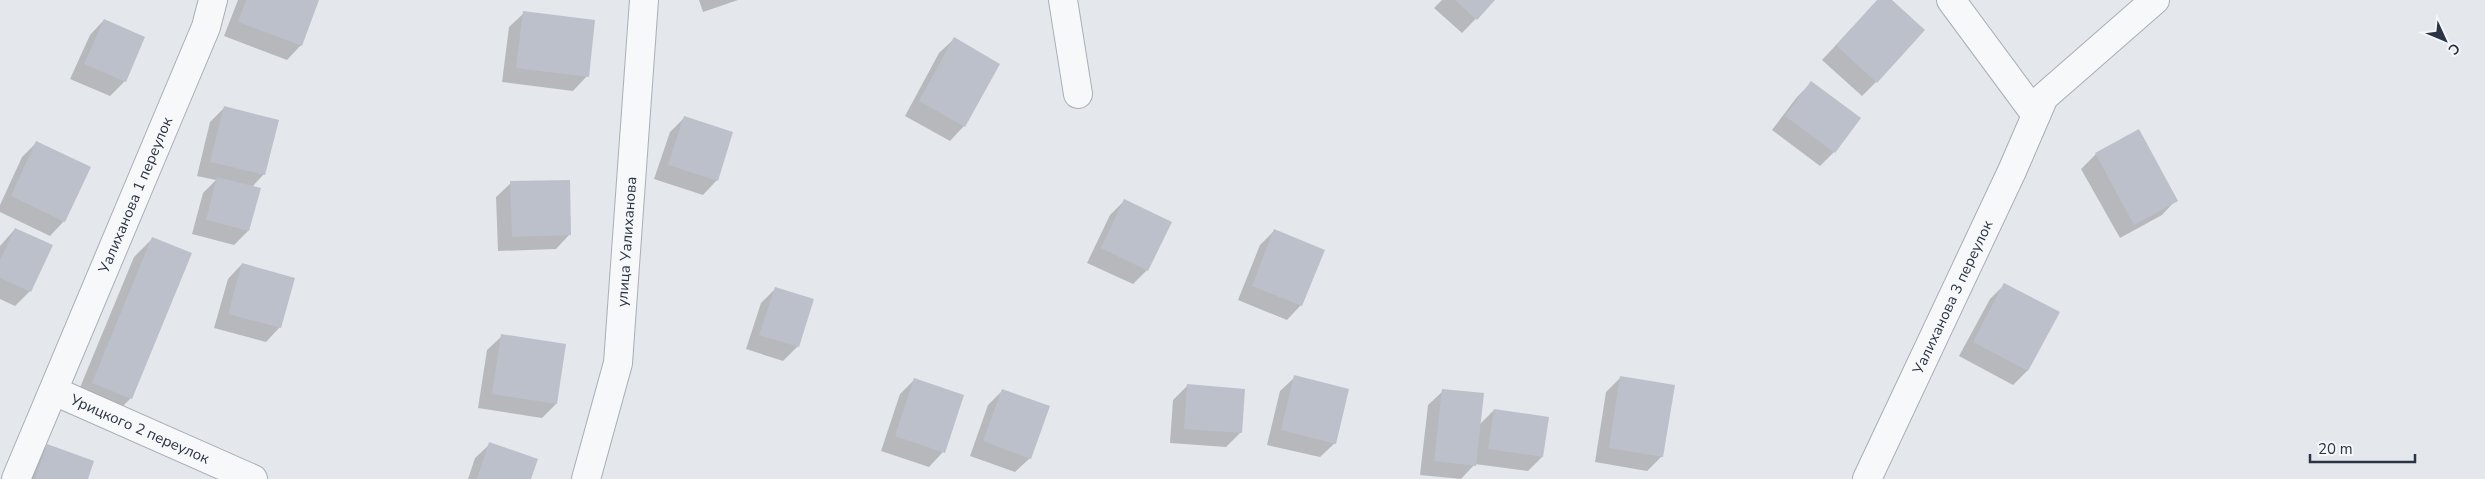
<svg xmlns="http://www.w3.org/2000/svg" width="2485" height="479" viewBox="0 0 2485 479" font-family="'Nunito Sans',sans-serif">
<rect width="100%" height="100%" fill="#e4e7ec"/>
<path fill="#0003" d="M238 0H318L301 45 287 60 224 36Z
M699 0H738L703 12Z
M1442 0H1494L1462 33 1434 8Z
M1878 0H1890L1876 82 1862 96 1822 60Z
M524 13 587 76 573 91 502 82 509 27Z
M104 20 125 81 110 96 70 79 90 35Z
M954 39 964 126 950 141 905 116 939 53Z
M1811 83 1834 152 1820 166 1772 130 1797 97Z
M224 108 264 174 252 187 248 231 234 245 192 234 203 193 216 180 197 176 210 122Z
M684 118 717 180 703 195 654 179 670 132Z
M2138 131 2176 200 2162 215 2120 238 2081 169 2096 154Z
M37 142 64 221 50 236 0 212V205L22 157Z
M511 183 570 234 556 249 498 251 496 197Z
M1124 201 1147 270 1133 284 1087 263 1110 215Z
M15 229 30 291 15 306 0 299V246Z
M1274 231 1301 305 1287 320 1238 300 1260 245Z
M153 238 131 398 112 417 74 402 134 257Z
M242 264 280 327 266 342 214 328 228 279Z
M2005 284 2059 313 2027 371 2013 385 1959 356 1990 299Z
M775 289 798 346 783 361 746 349 761 303Z
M502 336 556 404 542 418 478 408 487 350Z
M1295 377 1335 443 1320 457 1267 445 1280 391Z
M1621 377 1662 456 1647 471 1595 462 1606 392Z
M914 380 943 452 929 467 881 451 900 394Z
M1187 386 1241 432 1226 447 1170 443 1173 400Z
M1003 390 1030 458 1015 472 970 456 988 405Z
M1443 391 1479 425 1494 410 1542 457 1528 471 1475 464 1461 479 1420 475 1428 405Z
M490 444 529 479H468L475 458Z
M47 446 86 479H26L32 460Z"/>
<path fill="#bbc0ca" d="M246 0H319L302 46 238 22Z
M1455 0H1495L1477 20Z
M1877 0H1892L1925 30 1877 83 1836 45Z
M523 11 595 20 589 77 516 68Z
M104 19 145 37 126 82 84 64Z
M954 37 1000 64 965 127 919 101Z
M1811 81 1861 118 1835 153 1785 116Z
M224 106 279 120 265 175 210 162Z
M684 116 733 132 718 181 668 165Z
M2139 129 2178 201 2134 225 2095 153Z
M36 141 91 167 65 222 11 196Z
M217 177 261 188 249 231 206 220Z
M570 180 571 235 512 237 510 181Z
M1124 199 1172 222 1148 271 1101 248Z
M15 228 53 245 31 292 0 278V260Z
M1274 229 1325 250 1302 306 1252 286Z
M152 237 192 253 132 399 92 383Z
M242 263 295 278 281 328 228 314Z
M2004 283 2060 312 2028 371 1973 342Z
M775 287 814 299 799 347 759 335Z
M501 334 566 344 557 404 492 394Z
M1294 375 1349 389 1336 444 1281 430Z
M1620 376 1675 385 1663 457 1609 448Z
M914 378 964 395 945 453 895 436Z
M1187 384 1245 389 1242 433 1184 429Z
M1002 389 1050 406 1031 459 983 441Z
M1442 389 1484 393 1476 466 1434 461Z
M1494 409 1549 417 1543 457 1488 449Z
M489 442 538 459 531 479H477Z
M47 444 94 461 88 479H35Z"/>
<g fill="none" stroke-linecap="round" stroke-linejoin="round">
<defs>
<g id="minor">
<path d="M1063 0 1078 94"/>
<path d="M1951 0 2036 115"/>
<path id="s1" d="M54 391 253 479"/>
<path id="s2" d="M16 479 206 27 213 0"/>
<path id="s3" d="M586 479 618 363 644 0"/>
<path id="s4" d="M1867 479 2012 171 2044 97 2155 0"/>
</g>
</defs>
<use href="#minor" stroke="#a9aeb7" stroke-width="30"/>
<use href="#minor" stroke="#f7f8fa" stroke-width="28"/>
</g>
<g text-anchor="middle" stroke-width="4" stroke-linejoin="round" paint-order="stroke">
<g font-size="15" fill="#2b3445" stroke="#f4f6f9">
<text dy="5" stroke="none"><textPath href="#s2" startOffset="308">Уалиханова 1 переулок</textPath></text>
<text dy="5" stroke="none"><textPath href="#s3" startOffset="242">улица Уалиханова</textPath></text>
<text dy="5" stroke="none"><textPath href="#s4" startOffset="201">Уалиханова 3 переулок</textPath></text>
<text dy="5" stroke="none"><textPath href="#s1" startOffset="94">Урицкого 2 переулок</textPath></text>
</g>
</g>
<g transform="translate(2445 40) rotate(134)" stroke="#f4f6f9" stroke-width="4" paint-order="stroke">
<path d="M0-4L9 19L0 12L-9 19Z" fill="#2b3445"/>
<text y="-8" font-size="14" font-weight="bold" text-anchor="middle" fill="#2b3445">С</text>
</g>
<path d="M2310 454v8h105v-8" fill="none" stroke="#2b3445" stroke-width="2.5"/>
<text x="2318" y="454" font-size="15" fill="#2b3445" stroke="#f4f6f9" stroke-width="4" paint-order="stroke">20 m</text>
</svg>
